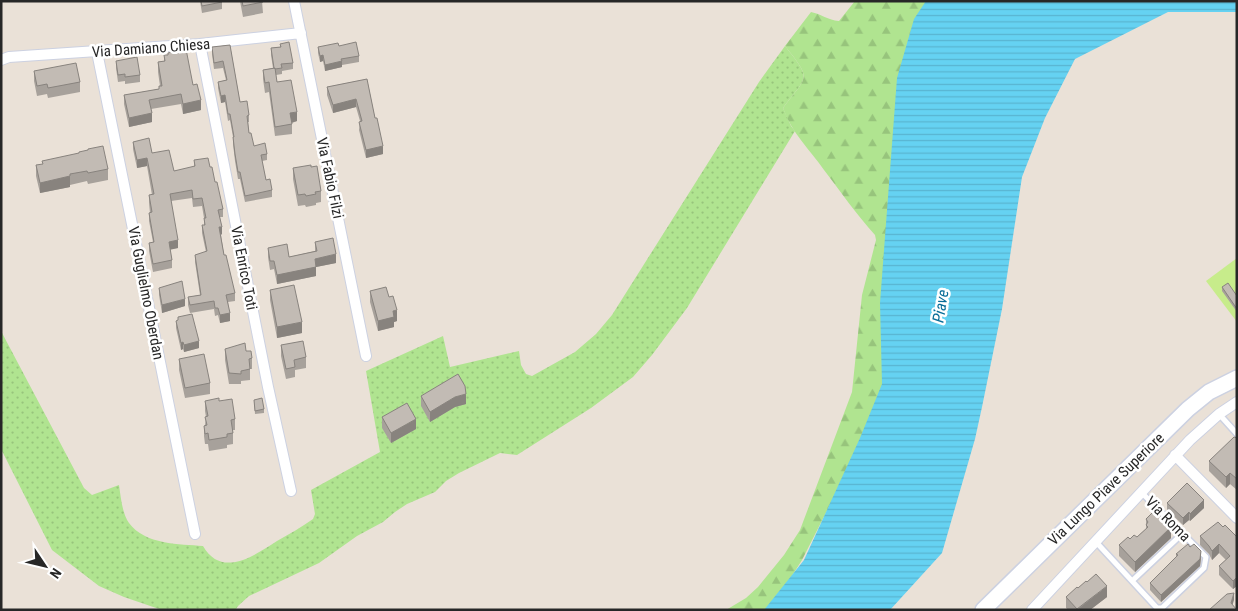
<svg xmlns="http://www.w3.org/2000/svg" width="1238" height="611" viewBox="0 0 1238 611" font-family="'Roboto Condensed',sans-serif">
<defs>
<pattern id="grass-dots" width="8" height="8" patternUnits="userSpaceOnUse" patternTransform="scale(1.25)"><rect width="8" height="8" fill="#b0e490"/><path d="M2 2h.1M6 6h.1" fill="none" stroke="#97c47c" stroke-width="1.8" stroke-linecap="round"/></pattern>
<pattern id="forest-firs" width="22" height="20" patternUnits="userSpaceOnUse" patternTransform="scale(1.25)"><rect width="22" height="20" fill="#b0e490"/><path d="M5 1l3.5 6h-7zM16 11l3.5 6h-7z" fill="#97c47c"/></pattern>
<pattern id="water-rules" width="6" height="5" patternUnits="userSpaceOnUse" patternTransform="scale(1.25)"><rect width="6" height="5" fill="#65d2f2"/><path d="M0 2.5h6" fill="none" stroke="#58b4d0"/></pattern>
</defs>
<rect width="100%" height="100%" fill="#eae1d7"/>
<path fill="url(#grass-dots)" d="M785 46C813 81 807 75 783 108L791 126 795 131 687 308 652 355 633 377 591 408 517 455 500 453 459 473 446 481 435 492 407 504 395 512 383 522 357 536 319 563 249 596 238 606 236 609 162 610 124 597 99 586 52 550 1 449V331L84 488 92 495 119 485C121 498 122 513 129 523 145 545 180 544 203 546 222 579 255 555 277 541 289 534 302 527 313 519L315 514 311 490 380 452 366 371 443 336 450 367 519 351 521 365 526 374 532 376 575 352 596 334 612 315 759 82Z"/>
<path fill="url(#forest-firs)" d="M855 1H938L900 357 835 495 802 560 783 590 767 610H726L746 598 758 587 784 555 800 530 852 392 862 295 876 240 875 235C856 214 841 192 824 170 810 150 791 132 783 108 807 75 813 81 785 46L811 12C821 14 828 20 839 21Z"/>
<path fill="#c7ec8b" d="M1237 258V322L1206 281Z"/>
<path fill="url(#water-rules)" d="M926 1H1237V12H1168L1075 59 1045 118 1022 177 1002 309 982 407 975 439 942 553 890 610H764L804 560 860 438 882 384 880 303 897 78 914 19Z"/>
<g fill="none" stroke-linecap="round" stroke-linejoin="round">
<defs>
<path id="lane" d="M1219 414 1237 434
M1096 542 1157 608H1162L1204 568 1206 557 1141 492
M1132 581 1182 534"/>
<path id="street" d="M294 1 366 356
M200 44 268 387 291 491
M97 52 195 534
M1 60 9 57 200 44 301 33
M1175 455 1237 518
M1032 610 1190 440 1219 414 1237 402"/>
<path id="secondary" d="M983 610 1188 409 1209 392 1237 378"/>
</defs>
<use href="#lane" stroke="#ccd1e1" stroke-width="8"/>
<use href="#street" stroke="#ccd1e1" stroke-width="12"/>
<use href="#secondary" stroke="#ccd1e1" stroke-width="18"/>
<use href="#lane" stroke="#fff" stroke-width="5"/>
<use href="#street" stroke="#fff" stroke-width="10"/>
<use href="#secondary" stroke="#fff" stroke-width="15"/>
</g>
<path fill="#a7a19b" d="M200 1H222V9L202 13Z
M240 1H262L263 13 243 17Z
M280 44 293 63V69L282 71V74L276 75 277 82 297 121 292 123V134L275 136 269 92 265 93 263 79V70L273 68 271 55V48L280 47Z
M230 45 240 102 249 115V122H248L249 133 254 146 267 154V160L262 161 266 180 272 190V197L245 202 240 179H238L235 161 233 144V137L230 120 228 121 225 102 221 103 218 88V82L226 80 223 68 214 69 212 54V47Z
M339 46 359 56V62L342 65V67L325 71 323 61 320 62 318 53V47Z
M164 55 193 85 201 110 183 114 181 104 151 109 152 122 129 127 124 104V95L159 89V86H160L158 72V62L164 61Z
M116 61 140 75V82L125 84V81L118 82 116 68Z
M34 71 80 82V92L48 98 47 94 37 96 34 81Z
M367 79 375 118 383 154 366 158 359 130 360 121 356 107 333 113 327 95V87Z
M133 142 152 153 174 171 194 167V160L210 167 223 209V217H220L222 234 221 235 224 255 235 293V301L228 302 230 321 220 323 218 315 215 316 214 309 190 313 188 305V297L200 295 195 262V255L206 252 202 233V225H204V218L202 206 193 207 192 198 171 201 178 248 170 249 172 260V268L153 272 149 251V243L153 242 149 221V213H150L149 203V195H152L147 166 137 168 133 149Z
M36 165 108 169V180L88 184 87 181 70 185V187L40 193 36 176Z
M311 167 321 191V202L316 203V205L306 207 305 205 298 206 293 179V168Z
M315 242 336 263 316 267V276L277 284 274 269 270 270 268 257V248L289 257 315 251Z
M1222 287 1237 296V312L1222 291Z
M159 288 185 306 162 313 159 295Z
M270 290 302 333 277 338 270 300Z
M370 291 389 297 397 321 394 322V327L378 331 370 302Z
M178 317 199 348 184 352 183 349 181 350 176 328V321L178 320Z
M281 345 306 357V368L295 370V377L286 379 281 356Z
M225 349 246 351 252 358V369H250V380L241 381V384H229L225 360Z
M179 359 210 383V394L185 398 179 370Z
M421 396 466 404 455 407 430 422 421 406Z
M254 400 264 409V413L255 414Z
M205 401H219L235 419V430H233V444L227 445V448L209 451 208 444H205L204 436V426L205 425 206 417 205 411Z
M382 417 416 429 391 443 382 428Z
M1237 438V490L1230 484 1226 488 1209 471V461Z
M1167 503 1204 508 1190 521 1189 520 1183 525 1167 510Z
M1146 519 1171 538 1135 572 1119 556V545L1130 539 1137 537 1146 529Z
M1223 527 1237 537V586L1233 589 1219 575V566L1226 560 1219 553 1212 560 1209 554 1200 545V536Z
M1190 547 1201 558 1200 566 1161 602 1150 590V583L1176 557V554Z
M1078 588 1107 597 1090 610H1068L1066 608V597Z"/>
<path fill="#88837e" d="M323 55V61L320 62V56Z
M342 61V67L325 71V65Z
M225 95V102L221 103V96Z
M356 99V107L333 113V105Z
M201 100V110L183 114V104Z
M297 112V121L290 123V113Z
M152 113V122L129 127V118Z
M383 146V154L366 158V150Z
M147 158V166L137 168V160Z
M70 176V187L40 193V183Z
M219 227H222V234L219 235Z
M178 240V248L169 250V242Z
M336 254V263L316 267V276L277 284V275L315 259Z
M185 299V306L162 313V305Z
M397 310V321L394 322V327L378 331V321L393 311Z
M230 313V321L220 323V315Z
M302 322V333L277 338V327Z
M199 341V348L184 352V345Z
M183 342V349L181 350V343Z
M466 394V404L455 407 430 422V412L455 397Z
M416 419V429L391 443V433Z
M1230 473V484L1226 488V477Z
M1204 500V508L1190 521V514Z
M1189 512V520L1183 525V518Z
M1171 527V538L1135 572V562Z
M1219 544V553L1212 560V551Z
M1201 551V558L1200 566 1161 602V595Z
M1237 577V586L1233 589V581Z
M1107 586V597L1090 610H1077Z
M1234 593V600L1231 610V603Z"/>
<path fill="#c2bbb4" stroke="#88837e" d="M201 1H222V2L202 6Z
M242 1H262L263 2 243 6Z
M289 42 293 63 281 64 282 68 275 69 274 68 271 48 281 47 280 44Z
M356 42 359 56 341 59 342 61 325 65 323 55 320 56 318 47 338 43 339 46Z
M230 45 240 102 247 101 249 115 247 116 249 133H251L254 146 265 143 267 154 261 155 266 180 270 179 272 190 245 196 240 172H238L235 154 233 137H234L230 114H228L225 95 221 96 218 82 227 80 223 61 214 63 212 47Z
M186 49 193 85 197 84 201 100 183 104 181 94 149 100 152 113 129 118 124 95 159 89V86H162L158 62 165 61 164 55H168V53Z
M137 57 140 75 125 77V74L118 75 116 61Z
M76 63 80 82 48 88 47 84 37 86 34 71Z
M275 68 277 82 291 80 297 112 290 113 292 124 275 127 269 82 265 83 263 70Z
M367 79 375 118H377L383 146 366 150 359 122 362 121 356 99 333 105 327 87Z
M149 138 152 153 169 150 174 171 195 166 194 160 208 158 210 167H212L215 182H217L223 209 218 210 222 227H219L224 255H226L235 293 226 295 230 313 220 315 218 308H215L214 301 190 305 188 297 201 295 195 255 207 251 202 225H205L204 218H206L202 198 193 199 192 190 170 194 178 240 169 242 172 260 153 264 149 243 154 242 149 213 152 212 149 195 154 194 147 158 137 160 133 142Z
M103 146 108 169 88 173 87 171 70 174V176L40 183 36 165 43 164 42 161 79 153V152L88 150V149Z
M311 165V167L317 166 321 191 315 192 316 194 306 196 305 194 298 195 293 168Z
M333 238 336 254 315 259 316 267 277 275 274 261H270L268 248 287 244 289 257 317 251 315 242Z
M182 281 185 299 162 305 159 288Z
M1228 283 1237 296V309L1222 287Z
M294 285 302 322 277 327 270 290Z
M386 287 389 297 393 296 397 310 393 311 394 317 378 321 370 291Z
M192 314 199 341 184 345 183 342 181 343 176 321 178 320V317Z
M303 341 306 357 294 360 295 367 286 369 281 345Z
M245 343 246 351H251L252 358 249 359 250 369 241 371V374L229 373 225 349Z
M204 354 210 383 185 388 179 359Z
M458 374 465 386 466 394 455 397 430 412 421 396Z
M219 398V401L232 399 235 419 231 420 233 433 227 434V437L209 440 208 433 205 434 204 426 207 425 205 417 208 416 205 401Z
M262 398 264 409 255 411 254 400Z
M407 403 416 419 391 433 382 417Z
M1234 437 1237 438V479L1230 473 1226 477 1209 461Z
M1187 483 1204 500 1190 514 1189 512 1183 518 1167 503Z
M1155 510 1171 527 1135 562 1119 545 1128 537 1130 539 1134 535 1137 537 1148 527 1146 525 1148 522 1146 519Z
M1218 522 1223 527 1225 525 1237 537V577L1233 581 1219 566 1230 556 1219 544 1212 551 1209 546 1200 536Z
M1188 544 1190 547 1194 544 1201 551 1200 559 1161 595 1150 583 1178 555 1176 554Z
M1096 574 1107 586 1077 609 1066 597 1077 587 1078 588 1086 581 1087 582Z
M1234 593 1231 603 1237 610H1209L1227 594Z"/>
<g text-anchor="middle" stroke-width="5" stroke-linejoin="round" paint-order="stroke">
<g font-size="15" fill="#272727" stroke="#fff">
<text transform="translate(151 48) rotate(-4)" y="5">Via Damiano Chiesa</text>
<text transform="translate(330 178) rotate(78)" y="5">Via Fabio Filzi</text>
<text transform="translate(244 268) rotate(79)" y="5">Via Enrico Toti</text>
<text transform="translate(146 293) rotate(79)" y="5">Via Guglielmo Oberdan</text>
<text transform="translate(1106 489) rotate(-44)" y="5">Via Lungo Piave Superiore</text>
<text transform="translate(1168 519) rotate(45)" y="5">Via Roma</text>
</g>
<g font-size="16" font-style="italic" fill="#096d98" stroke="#fff">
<text transform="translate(940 306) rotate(-81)" y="6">Piave</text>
</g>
</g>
<rect width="1238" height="611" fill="none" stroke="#272727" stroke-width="5"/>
<g transform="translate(45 566) rotate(125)" stroke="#ffffff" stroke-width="4" paint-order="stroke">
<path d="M0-4L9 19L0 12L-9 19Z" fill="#272727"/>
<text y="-8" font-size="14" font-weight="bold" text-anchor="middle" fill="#272727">N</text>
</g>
</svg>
